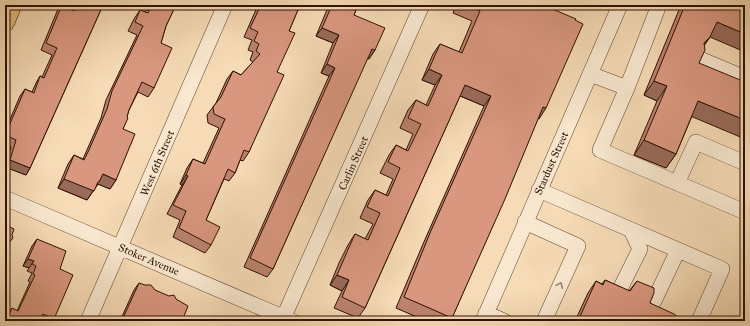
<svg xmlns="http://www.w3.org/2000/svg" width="750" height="326" viewBox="0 0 750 326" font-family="'IM FELL Great Primer',serif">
<rect width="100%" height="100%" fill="#f6dbb6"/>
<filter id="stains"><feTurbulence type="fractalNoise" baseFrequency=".005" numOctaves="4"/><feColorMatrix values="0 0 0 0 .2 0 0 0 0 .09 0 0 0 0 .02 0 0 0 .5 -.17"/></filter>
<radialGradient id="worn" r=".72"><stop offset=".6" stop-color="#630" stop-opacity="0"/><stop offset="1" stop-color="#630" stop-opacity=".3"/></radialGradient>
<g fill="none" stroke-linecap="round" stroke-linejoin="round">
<defs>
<path id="minor" d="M702 60 745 78
M590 74 627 88 600 150 745 212
M627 88 659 5
M677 183 696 142 745 163
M539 190 722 269 699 321
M5 198 292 321
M525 222 578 246 544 321
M620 289 640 249 631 230
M654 301 678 250
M486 313 504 321
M88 321 225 5
M282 321 422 5
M483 321 620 5"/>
<path id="major" d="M5 22 12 5"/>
</defs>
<use href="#minor" stroke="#60442f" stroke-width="16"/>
<use href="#major" stroke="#2e1102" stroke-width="20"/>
<use href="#minor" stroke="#f9e8d0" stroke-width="15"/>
<use href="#major" stroke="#ebbe7b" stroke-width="19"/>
</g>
<path fill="#bb826d" stroke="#2e1102" d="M61 5H66L73 10 75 5H103L30 168 26 175 5 167 11 147 5 144V131L20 96 25 89 32 92 36 83 40 76 42 77 52 55 41 50 58 9Z
M149 5H190L187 10 175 6 166 26 161 43 154 88 148 97 138 92 129 110 123 129 116 180 110 189 98 184 87 200 58 188 68 164 74 155 83 159 101 118 106 100 137 35 128 31 134 19 140 10 145 12Z
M258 5H300L289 31 277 72 249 152 243 161 240 160 235 173 229 181 224 179 206 220 211 245 205 253 173 237 180 220 167 214 182 185 180 184 187 168 193 159 203 163 219 128 208 123 207 115 216 103 227 79 233 71 241 75 253 62 250 60 253 52 248 50 252 40 244 37Z
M329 5H358L354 15 375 50 369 59 367 58 273 269 267 277 244 267 329 76 321 73 333 43 316 36Z
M456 5H543L539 119 538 118 452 318 450 321H426L396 308 423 244 484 106 460 96 365 308 358 318 334 308 342 291 330 285 339 263 348 245 355 234 365 239 373 224 360 218 368 200 375 190 386 195 393 179 380 173 389 155 396 145 406 150 413 134 400 128 408 110 416 100 426 105 435 85 422 80 433 54 440 44 459 52 472 21 453 13Z
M681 5H745L710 37 704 46 699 63 692 116 676 154 666 168 634 155 657 101 644 95Z
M37 239 60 269 54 319 52 321H5V319L7 315 12 308 17 311 30 282 28 281 32 273 27 271 29 268 23 266 32 246Z
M605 280 629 291 637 281 650 303 681 321H575L588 293 596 281 602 284Z
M139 283 182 321H120L134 290Z"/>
<path fill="#986a59" stroke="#2e1102" d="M717 22 745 34V52L710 37 700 51 694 57Z
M322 28 339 35 333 43 316 36Z
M372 49 375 50 369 59 366 57Z
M327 64 335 68 329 76 321 73Z
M429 69 442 75 435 85 422 80Z
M654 81 667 86 657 101 644 95Z
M465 85 491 96 484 106 458 95Z
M698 101 745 120V139L688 115Z
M543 107 546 108 539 119 535 117Z
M644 140 676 154 666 168 634 155Z
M10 160 30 168 26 175 5 167Z
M103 174 116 180 110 189 98 184 87 200 58 188 64 179Z
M186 175 188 176 182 185 180 184Z
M5 243 8 244 5 249Z
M28 259 34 261 29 268 23 266Z
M337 275 349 280 342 291 330 285Z
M168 316 182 321H154Z"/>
<path fill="#d9977f" stroke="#2e1102" d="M62 5H66L74 11 76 5H103L30 168 10 160 16 140 5 135 25 89 34 93 40 76 44 78 57 48 46 43Z
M151 5H176L166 26 161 43 172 48 154 88 142 82 129 110 127 117 128 118 123 129 135 134 116 180 103 174 99 182H98L94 191 64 179 74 155 84 160 88 152 107 109 112 91 143 26 135 22 140 10 148 13Z
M261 5H300L289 31 295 33 277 72 284 75 249 152 244 150 235 173 228 169 206 220 220 227 211 245 179 228 186 211 173 205 188 176 186 175 193 159 205 164 225 119 214 114 213 107 221 97 233 71 241 75 260 54 256 51 259 44 254 41 258 32 250 28Z
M332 5H358L354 15 385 28 375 50 372 49 273 269 250 258 335 68 327 64 339 35 322 28Z
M466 5H543L576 19 575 20 583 24 546 108 543 107 505 199 452 318 404 297 430 233 491 96 465 85 365 308 342 297 349 280 337 275 347 252 355 234 368 240 380 213 367 207 375 190 388 196 400 168 388 162 396 145 408 151 421 124 408 118 416 100 428 106 442 75 429 69 440 44 462 53 480 11Z
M685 5H745V34L717 22 710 37 704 43 705 50 699 63 745 82V120L698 101 676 154 644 140 667 86 654 81Z
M5 225 14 229 12 235 13 238 8 244 5 243Z
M37 239 66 251 60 269 73 275 54 319 43 314 39 321H6L12 308 18 311 35 275 33 274 36 266 32 264 34 261 28 259Z
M605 280 630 291 637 281 654 288V293L650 303 674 314 681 320V321H578L596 281 603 285Z
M139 283 145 285H151L155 290 169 296 174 295 176 299 188 306 182 321 168 316 155 321H129L123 318Z
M215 316 225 321H213Z"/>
<defs><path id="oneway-chevron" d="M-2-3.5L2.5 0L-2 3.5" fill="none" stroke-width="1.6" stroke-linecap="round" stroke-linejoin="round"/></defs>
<use stroke="#9e8773" href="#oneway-chevron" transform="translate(560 285) rotate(-66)"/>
<g text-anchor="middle" stroke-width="3" stroke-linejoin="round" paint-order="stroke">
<g font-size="11" fill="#2e1102" stroke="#f9e8d0">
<text transform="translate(157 163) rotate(-67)" y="4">West 6th Street</text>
<text transform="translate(353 163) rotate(-66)" y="4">Carlin Street</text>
<text transform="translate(551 163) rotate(-66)" y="4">Stardust Street</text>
<text transform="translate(149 259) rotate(23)" y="4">Stoker Avenue</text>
</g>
</g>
<rect width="750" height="326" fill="none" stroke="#f6dbb6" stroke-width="20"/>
<rect x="6" y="6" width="738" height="314" fill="none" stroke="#2e1102" stroke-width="2"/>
<rect x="10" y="10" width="730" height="306" fill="none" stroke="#2e1102"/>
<rect width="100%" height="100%" filter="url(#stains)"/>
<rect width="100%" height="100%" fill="url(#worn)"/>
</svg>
